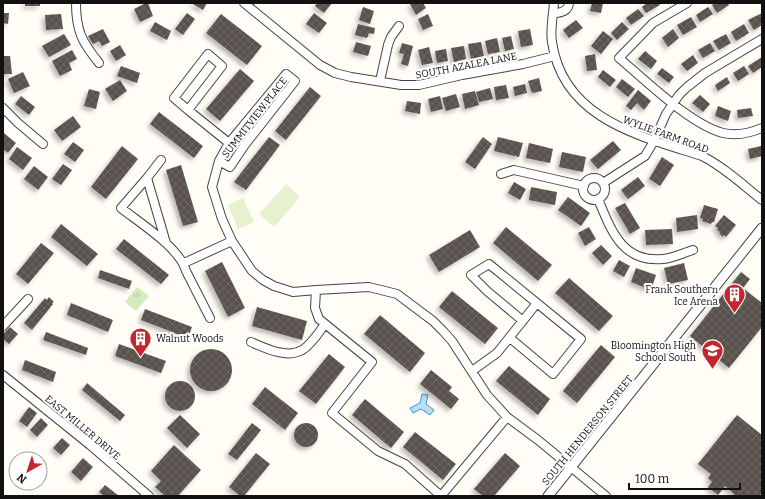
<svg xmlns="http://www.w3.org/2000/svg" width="765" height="499" viewBox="0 0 765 499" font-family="Bitter,serif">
<defs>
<pattern id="grass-tufts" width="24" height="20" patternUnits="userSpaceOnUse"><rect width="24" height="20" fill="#d5ebbd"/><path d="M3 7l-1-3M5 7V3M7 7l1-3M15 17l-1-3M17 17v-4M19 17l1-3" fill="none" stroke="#b6c8a1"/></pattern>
<pattern id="water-ripples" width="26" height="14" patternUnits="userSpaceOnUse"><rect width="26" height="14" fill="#b9e0f7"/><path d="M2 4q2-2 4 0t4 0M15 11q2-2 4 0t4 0" fill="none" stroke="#9ebfd3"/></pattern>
<pattern id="building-cross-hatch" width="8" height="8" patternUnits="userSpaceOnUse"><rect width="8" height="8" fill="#5a524d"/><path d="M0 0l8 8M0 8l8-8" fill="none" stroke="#6d6662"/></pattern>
<filter id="shadow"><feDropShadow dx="-3" dy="3" stdDeviation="2" flood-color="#0004"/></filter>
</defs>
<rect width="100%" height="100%" fill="#fffdf5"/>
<path fill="url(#grass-tufts)" d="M137 287 149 296 136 311 125 302Z"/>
<path fill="#e6f2cf" d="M286 184 300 197 274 227 259 214Z
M243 198 254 222 238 229 228 205Z"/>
<path fill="url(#water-ripples)" stroke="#3f96cf" d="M422 394 428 395 426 404 434 410 430 415 421 409 413 413 410 408 420 403Z"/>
<path fill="url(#building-cross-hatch)" filter="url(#shadow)" d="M25 3H40V6H25Z
M146 3H148L153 16 140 22 134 9Z
M191 3H207L203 10Z
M317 3H332L324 13 315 6Z
M411 3H423L426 8 416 15 410 4Z
M592 3H603L601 13 590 11Z
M647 3H659L660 5 646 13 642 7Z
M715 3H728L729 5 717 13 712 5Z
M363 7 374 11 370 24 359 20Z
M708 7 713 14 700 22 696 15Z
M638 9 644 16 631 25 626 18Z
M3 13H9L8 24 3 23Z
M187 13 195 19 183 35 175 29Z
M314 13 327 23 319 33 306 24Z
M762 13V25L754 30 748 20Z
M61 14 63 29 46 30 45 15Z
M221 14 262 46 247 65 206 33Z
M428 14 433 26 423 30 418 19Z
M691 17 697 27 683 35 677 25Z
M576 20 583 28 569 38 563 30Z
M155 22 171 31 167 40 150 31Z
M622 22 629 29 617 40 611 33Z
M358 24 375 28 374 34 369 33 367 38 355 35Z
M744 24 749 33 736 41 731 32Z
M103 29 110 42 102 46 99 41 93 44 88 36Z
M530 29 533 45 521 47 518 31Z
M673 29 679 38 668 47 662 38Z
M603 31 613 39 601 54 591 46Z
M64 34 71 45 49 57 42 46Z
M726 34 731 43 719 50 713 41Z
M511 36 514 49 505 51 502 38Z
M497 38 500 52 488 54 485 41Z
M356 42 371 46 368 56 353 52Z
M481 42 484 56 471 59 468 44Z
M402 43 413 46 408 66 401 64 404 54 399 53Z
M710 43 715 51 703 58 698 50Z
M120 45 126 55 116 61 110 51Z
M464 46 466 59 454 62 451 48Z
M429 47 433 63 422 65 418 50Z
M446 49 448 61 437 63 435 51Z
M72 50 77 59 69 63 72 70 60 76 52 61Z
M645 51 657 61 651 69 638 59Z
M595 54 597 70 587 71 585 56Z
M693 55 698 63 687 71 681 64Z
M3 56H10L12 74H3Z
M762 57V67L753 73 748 66Z
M121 66 140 73 137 83 117 76Z
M744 66 749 74 738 81 733 73Z
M662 68 674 77 669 83 657 74Z
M240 69 254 81 220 121 206 109Z
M603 70 616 80 610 87 598 77Z
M23 72 30 86 14 93 8 79Z
M727 77 730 83 718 91 715 85Z
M539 78 542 91 532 93 528 81Z
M622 79 635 89 628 97 616 87Z
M120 80 127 91 113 101 105 89Z
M525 84 527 93 515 96 513 87Z
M506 85 509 98 496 100 494 87Z
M310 87 321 96 286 140 275 131Z
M490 88 493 99 479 102 476 92Z
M89 89 100 92 96 109 84 106Z
M638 90 651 101 644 110 637 103 631 110 626 106Z
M475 91 479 105 465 109 462 94Z
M456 94 460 107 446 111 442 98Z
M700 95 710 104 703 112 692 103Z
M21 96 35 107 29 115 15 104Z
M440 96 443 109 431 112 428 99Z
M407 101 421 103 420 114 405 111Z
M718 106 731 111 728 121 715 116Z
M751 108 753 116 738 118 737 110Z
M159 112 203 146 194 158 150 124Z
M73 116 81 127 62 141 54 130Z
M4 133 16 143 8 153 3 149Z
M269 137 280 145 246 190 234 182Z
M483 137 492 144 475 169 465 162Z
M498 137 523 143 519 157 494 151Z
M613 141 621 150 598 169 590 160Z
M73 142 84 150 75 162 64 154Z
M529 143 553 149 550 163 526 158Z
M122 146 138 159 106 199 91 187Z
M761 146 762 156 750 159 748 149Z
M17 147 32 158 23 170 9 159Z
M562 152 586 157 583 172 559 167Z
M662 157 674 165 660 186 649 179Z
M63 164 72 170 61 185 52 179Z
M181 165 198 222 183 226 166 170Z
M34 166 48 177 38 190 24 179Z
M638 177 645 186 628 199 621 190Z
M514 182 526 189 520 200 508 193Z
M531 187 557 192 555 205 529 200Z
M568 197 590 213 581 226 558 210Z
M625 203 640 228 630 234 615 208Z
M704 205 718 209 714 222H712L711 224 702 221 703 219 700 218Z
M697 215 698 229 677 232 676 218Z
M724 215 736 225 726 237 724 235 723 237 719 233 720 232 717 230 718 228 715 226Z
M61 224 98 254 87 266 51 237Z
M506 227 552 265 538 281 493 243Z
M589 227 596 239 585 246 578 233Z
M672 229 673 244 646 245 645 230Z
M470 230 480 247 439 272 429 255Z
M124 239 169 275 161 284 116 249Z
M41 243 54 253 28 284 16 274Z
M601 245 612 256 603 265 592 253Z
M619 260 630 266 624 277 613 271Z
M222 262 245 308 228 317 205 271Z
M684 263 688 280 668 284 664 268Z
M636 268 656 275 651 290 631 282Z
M100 270 132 281 129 289 98 278Z
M741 272 750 279 743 288 762 303V327L729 368 690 336Z
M569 278 613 316 599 331 555 293Z
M452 291 498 328 485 344 439 307Z
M49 297 54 302 52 303 53 304 32 330 24 323 45 298 47 300Z
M71 303 113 320 108 332 67 315Z
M257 307 307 321 302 340 252 326Z
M145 309 192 327 188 338 141 320Z
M380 315 425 353 410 372 364 334Z
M10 327 18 334 9 344 3 339V334Z
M46 332 88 348 86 355 43 340Z
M119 344 166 361 161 373 115 356Z
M601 345 615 357 577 403 563 391Z
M190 370a21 21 0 1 1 42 0a21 21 0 1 1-42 0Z
M329 354 345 367 316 404 299 391Z
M25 360 56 372 53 382 22 370Z
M509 366 550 399 538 415 496 381Z
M431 370 452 387 449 391 459 399 451 409 420 384Z
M165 396a15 15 0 1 1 30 0a15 15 0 1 1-30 0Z
M87 383 125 415 120 421 82 390Z
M265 387 298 413 285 430 252 404Z
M365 399 404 432 391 448 352 415Z
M29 407 37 413 27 427 19 421Z
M180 415 200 434 187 448 167 428Z
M737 415 762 435V493L759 496H736L725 486 718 495 708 487 712 482 708 478 711 474 698 464Z
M41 418 48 425 37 437 30 430Z
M252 423 261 430 237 460 228 454Z
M294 435a12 12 0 1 1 24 0a12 12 0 1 1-24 0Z
M415 432 456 464 443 480 403 447Z
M62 438 70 445 61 455 53 448Z
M174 445 201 470 178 496H165L155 487 161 481 151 471Z
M256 453 270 464 244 496H240L229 487Z
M505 453 520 466 494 496H483L474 489Z
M83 458 93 467 81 481 71 472Z
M105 485 119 496H104L99 492Z"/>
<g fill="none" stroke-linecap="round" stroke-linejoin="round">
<defs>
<path id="minor" d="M76 3C76 31 82 42 99 63
M244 3 320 65 335 73 351 77 401 85H419L462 75 523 64 555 56
M554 3C553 16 550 30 552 42 563 119 640 136 702 156 724 167 743 185 762 200
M687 3 653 23 619 58C645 80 691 125 723 133 736 136 750 133 762 128
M553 14C561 12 568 12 569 3
M208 54 222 66 188 110 174 98Z
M380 81 388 45 391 37 399 26
M3 108 18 123 43 144
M188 110 229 143
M161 160 147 178 121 208C140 223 180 248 186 271L210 318
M219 161 230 167 244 146 295 81 286 74 229 143 219 161 212 187 222 219 232 241 252 271 263 280 274 286 293 292 316 290 369 287 397 294 433 321 443 331 452 341 487 395 507 417 538 440 606 496
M501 174 514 170 584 186
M147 178 166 243
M583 189a11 11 0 1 1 22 0a11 11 0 1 1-22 0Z
M603 183 645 156 654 141 666 114 679 95 686 88 705 73 762 39
M598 199C611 230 622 263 663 259 673 258 683 253 693 250
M184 263 232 241
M316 290 315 308 319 319 372 362 332 413 378 451 405 464 441 496 507 417
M3 326 28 299
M510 338 553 374 581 339 489 264 471 275 487 291 523 321
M251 342C265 348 287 359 302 350 310 346 320 331 325 324
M472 371 497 353 537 303
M3 375 90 445 149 496"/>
<path id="tertiary" d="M548 496 762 228"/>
</defs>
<use href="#minor" stroke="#444" stroke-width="10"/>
<use href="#tertiary" stroke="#444" stroke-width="11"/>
<use href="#minor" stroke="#fff" stroke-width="8"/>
<use href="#tertiary" stroke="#fff" stroke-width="9"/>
</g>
<defs>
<symbol id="building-pin" viewBox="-11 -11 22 30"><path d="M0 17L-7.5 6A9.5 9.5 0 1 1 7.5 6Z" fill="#c4262e" stroke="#fff"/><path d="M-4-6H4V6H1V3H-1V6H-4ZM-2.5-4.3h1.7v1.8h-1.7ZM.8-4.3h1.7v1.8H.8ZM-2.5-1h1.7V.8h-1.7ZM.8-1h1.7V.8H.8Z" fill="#fff"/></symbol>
<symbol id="school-pin" viewBox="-11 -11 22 30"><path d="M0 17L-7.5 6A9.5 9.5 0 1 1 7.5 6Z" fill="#c4262e" stroke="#fff"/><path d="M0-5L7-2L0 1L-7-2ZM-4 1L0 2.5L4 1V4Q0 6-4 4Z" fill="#fff"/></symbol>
</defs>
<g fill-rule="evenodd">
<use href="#building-pin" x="722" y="282" width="25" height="34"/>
<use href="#building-pin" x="128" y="326" width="25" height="34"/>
<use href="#school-pin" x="700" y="338" width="25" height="34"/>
</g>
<g text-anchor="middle" stroke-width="4" stroke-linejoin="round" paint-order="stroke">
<g font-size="10" fill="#111" stroke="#fff">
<text transform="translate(466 65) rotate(-11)" y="4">SOUTH AZALEA LANE</text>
<text transform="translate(254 117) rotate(-52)" y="4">SUMMITVIEW PLACE</text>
<text transform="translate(666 134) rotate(20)" y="4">WYLIE FARM ROAD</text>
<text transform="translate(83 427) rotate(40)" y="4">EAST MILLER DRIVE</text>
<text transform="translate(587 430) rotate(-51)" y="4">SOUTH HENDERSON STREET</text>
</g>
<g font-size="10" fill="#111" stroke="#fff" text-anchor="end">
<text x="718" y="293">Frank Southern<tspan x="718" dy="12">Ice Arena</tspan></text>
<text x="156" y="342" text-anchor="start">Walnut Woods</text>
<text x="696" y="349">Bloomington High<tspan x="696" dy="12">School South</tspan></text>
</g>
</g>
<rect width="765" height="499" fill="none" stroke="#111111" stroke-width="8"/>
<g transform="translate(28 471) rotate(219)"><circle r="19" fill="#ffffff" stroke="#a0a0a0"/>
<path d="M0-3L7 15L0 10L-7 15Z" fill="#c4262e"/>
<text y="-6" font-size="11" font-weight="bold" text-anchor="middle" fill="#111111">N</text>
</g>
<path d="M629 483v6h111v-6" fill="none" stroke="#111111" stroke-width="2"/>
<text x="635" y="483" font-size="12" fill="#111111" stroke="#ffffff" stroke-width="3" paint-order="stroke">100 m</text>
</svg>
